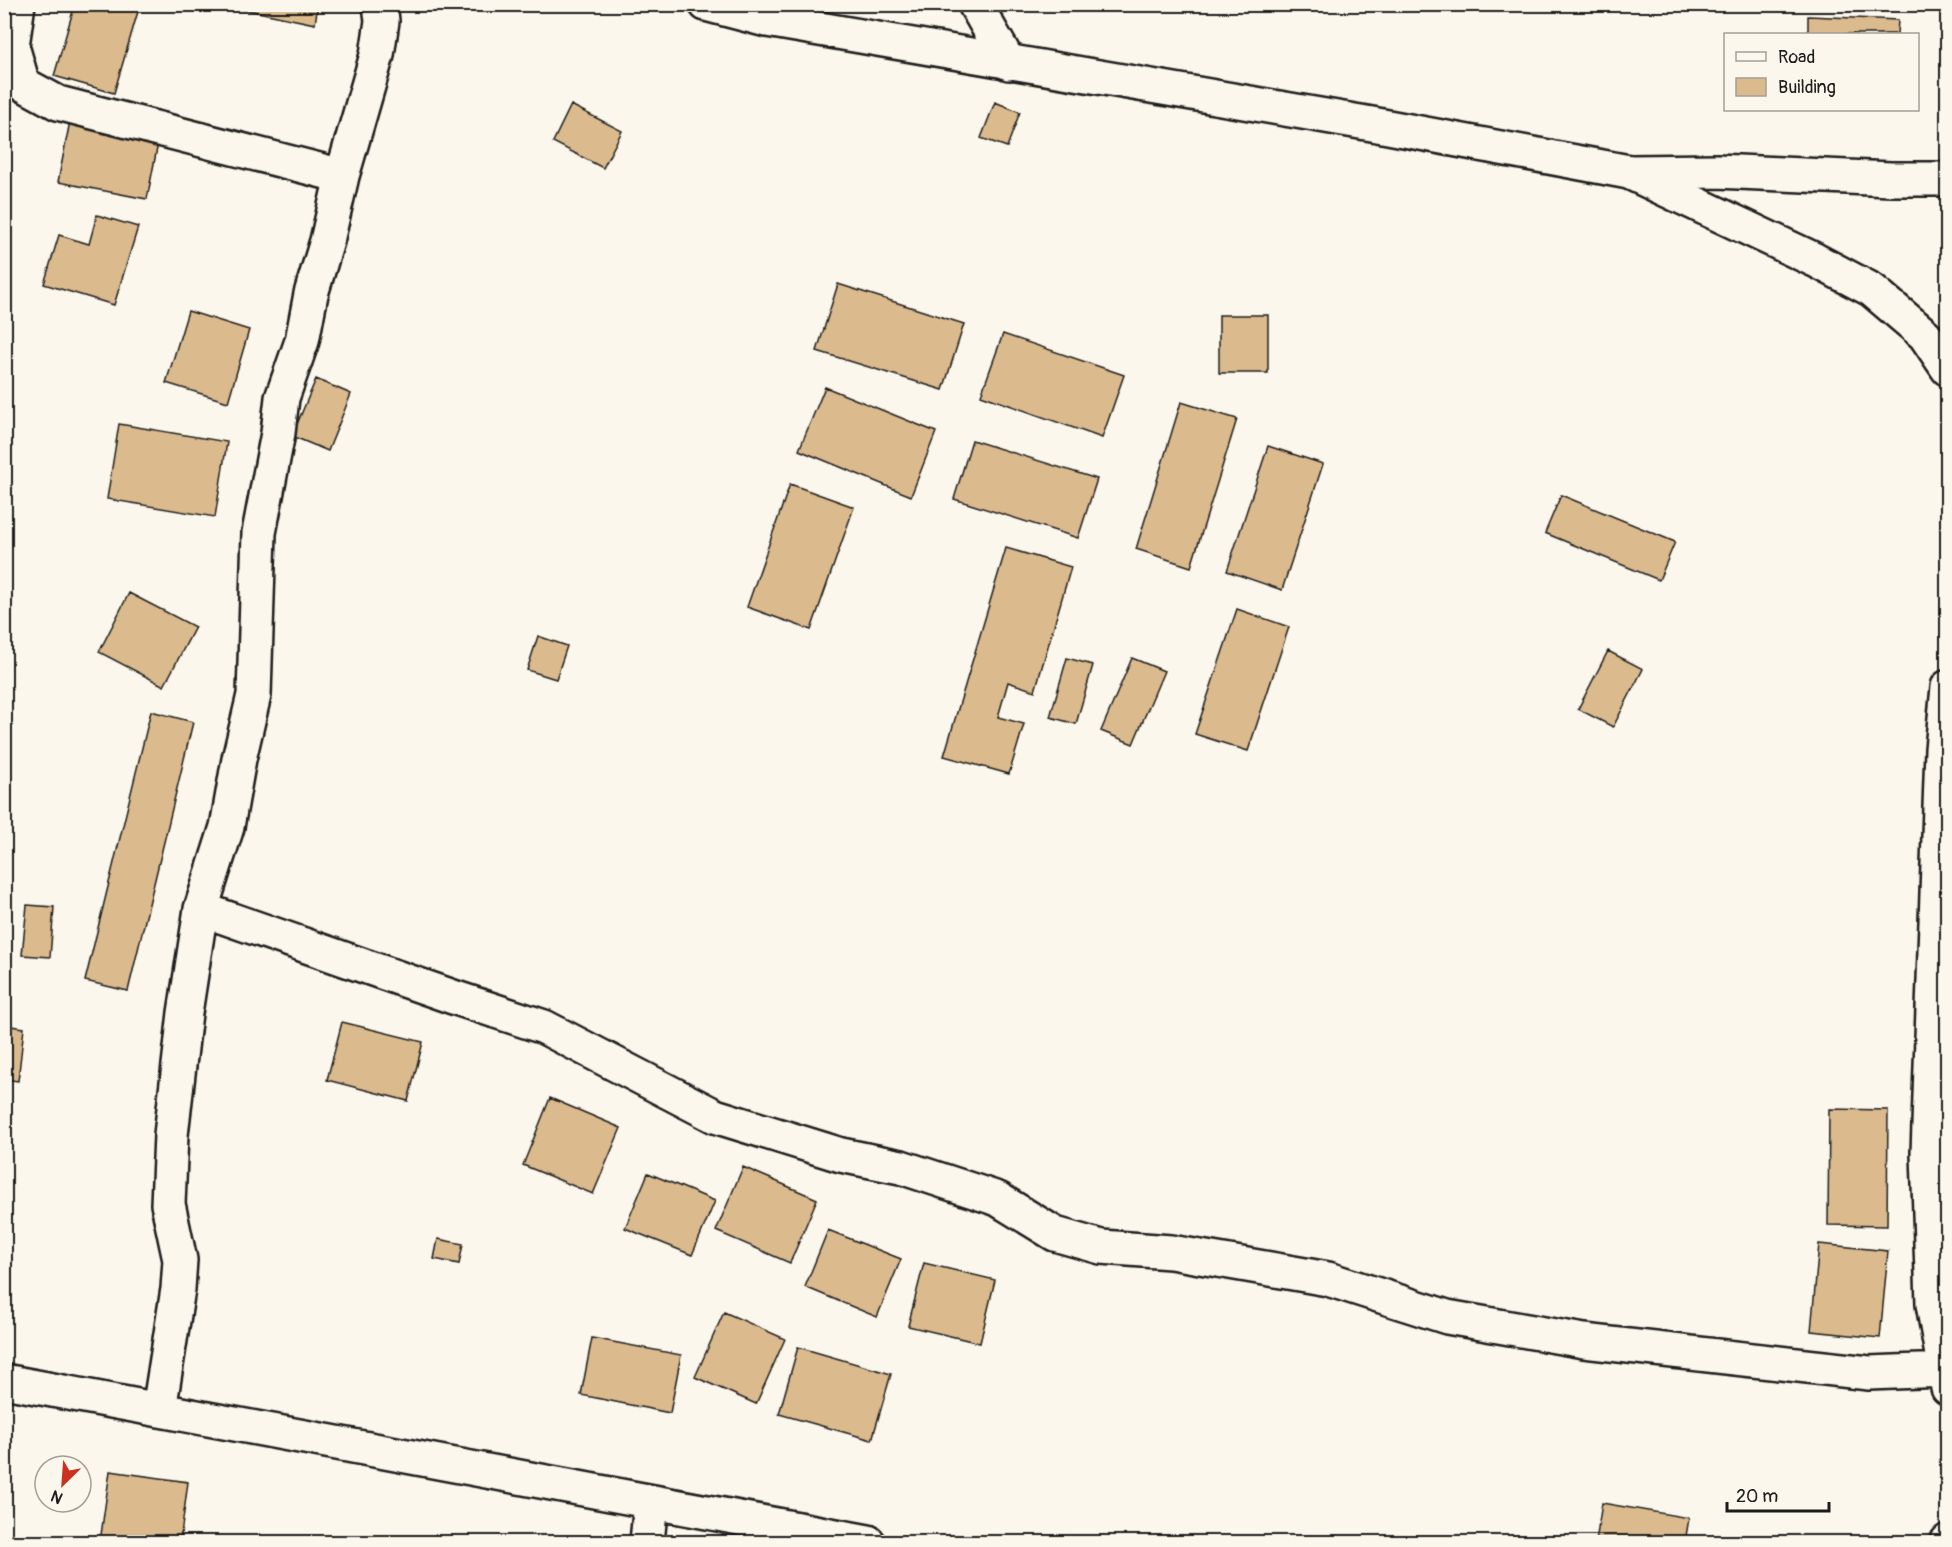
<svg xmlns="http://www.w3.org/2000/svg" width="1952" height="1547" viewBox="0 0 1952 1547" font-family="Pangolin,sans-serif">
<rect width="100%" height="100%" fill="#fbf7ec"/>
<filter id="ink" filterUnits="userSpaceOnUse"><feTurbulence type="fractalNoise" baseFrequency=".0167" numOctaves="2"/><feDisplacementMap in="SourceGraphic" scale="12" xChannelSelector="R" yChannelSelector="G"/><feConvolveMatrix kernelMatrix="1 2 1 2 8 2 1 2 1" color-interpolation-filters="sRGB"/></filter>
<g filter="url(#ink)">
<path fill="#dbba8d" stroke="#1c1c1c" stroke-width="1.5" d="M75 4H126L139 8 114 93 54 76Z
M219 4H318L315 24Z
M1808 16 1898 20 1897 34H1808Z
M995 102 1020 112 1007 147 981 138Z
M571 105 622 131 603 168 553 142Z
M71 116 160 133 147 199 58 182Z
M97 215 138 227 114 305 44 284 59 235 89 244Z
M838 284 964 324 943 390 817 351Z
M188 311 249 330 228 402 166 383Z
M1219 315H1268V373H1219Z
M1003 334 1124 375 1102 438 981 395Z
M316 379 351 394 328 451 292 436Z
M825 387 936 432 911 496 799 450Z
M1181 402 1237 419 1191 567 1136 549Z
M119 424 227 442 215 517 107 499Z
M972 440 1097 479 1078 538 954 499Z
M1268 446 1323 464 1282 590 1227 571Z
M790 484 854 507 811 630 747 607Z
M1561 495 1675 542 1659 580 1545 533Z
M1006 548 1071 567 1035 691 1008 682 998 717 1024 724 1009 774 944 756Z
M129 593 195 627 164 686 99 652Z
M1237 609 1289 627 1248 751 1195 734Z
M538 636 567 646 556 679 527 670Z
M1608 651 1643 669 1613 727 1578 709Z
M1067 658 1093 665 1076 724 1050 717Z
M1132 658 1164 671 1133 744 1101 731Z
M151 711 193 722 128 991 85 981Z
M27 905 54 907 50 957 22 955Z
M342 1022 423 1042 408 1101 327 1080Z
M4 1025 24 1028 18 1081 4 1079Z
M550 1098 621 1128 593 1194 523 1165Z
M1829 1109 1888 1110 1887 1226 1828 1225Z
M743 1167 817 1199 790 1263 716 1231Z
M648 1173 715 1201 692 1255 625 1228Z
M828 1230 901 1259 877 1317 805 1287Z
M438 1239 463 1244 459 1264 434 1259Z
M1819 1244 1888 1251 1880 1338 1811 1331Z
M924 1263 995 1280 980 1343 908 1326Z
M724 1312 785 1339 756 1404 695 1377Z
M592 1338 681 1355 670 1413 581 1395Z
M798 1347 891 1374 872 1440 779 1414Z
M110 1471 188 1482 180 1542H100Z
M1602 1503 1689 1518 1685 1542H1596Z"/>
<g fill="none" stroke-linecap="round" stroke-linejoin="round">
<defs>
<path id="minor" d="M18 4 12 46 23 84 58 103 342 176
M975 4 1009 63
M1629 172 1717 171 1891 179H1948
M1948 687 1942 749 1928 1153 1933 1304 1948 1388
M201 909 453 997 544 1027 715 1116 841 1155 901 1167 998 1199 1055 1234 1101 1247 1171 1252 1328 1279 1447 1317 1584 1341 1869 1373 1945 1370
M4 1381 868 1542
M159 1410 178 1289 180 1260 168 1204 171 1135 185 1013 201 909 227 827 239 759 254 695 259 533 278 433 282 398 302 341 311 294 327 241 342 176 377 55 382 21 380 4
M647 1542 651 1502
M1947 1542 1948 1541"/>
<path id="tertiary" d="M706 4 767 20 1372 124 1629 172 1815 260 1872 290 1925 335 1948 369"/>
</defs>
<use href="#minor" stroke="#1c1c1c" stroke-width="38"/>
<use href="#tertiary" stroke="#1c1c1c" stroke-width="38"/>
<use href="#minor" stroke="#fbf7ec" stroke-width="33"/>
<use href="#tertiary" stroke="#fbf7ec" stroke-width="33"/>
</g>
</g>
<rect width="1952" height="1547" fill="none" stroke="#fbf7ec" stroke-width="24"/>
<rect x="12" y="12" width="1928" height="1523" fill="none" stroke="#1c1c1c" stroke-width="2" filter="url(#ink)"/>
<rect x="1724" y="33" width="195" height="78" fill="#fbf7ec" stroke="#a29f99" stroke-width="1.5"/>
<rect x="1736" y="52" width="30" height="9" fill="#fbf7ec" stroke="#a29f99" stroke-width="1.5"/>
<text x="1778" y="63" font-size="18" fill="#1c1c1c">Road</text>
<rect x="1736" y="78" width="30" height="18" fill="#dbba8d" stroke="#a29f99" stroke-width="1.5"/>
<text x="1778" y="93" font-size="18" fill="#1c1c1c">Building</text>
<g transform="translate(63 1484) rotate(205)"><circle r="28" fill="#fbf7ec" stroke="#a29f99" stroke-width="1.5"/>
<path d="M0-4.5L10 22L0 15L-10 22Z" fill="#c8321e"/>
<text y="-9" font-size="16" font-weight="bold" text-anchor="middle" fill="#1c1c1c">N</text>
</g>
<path d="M1727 1502v9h102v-9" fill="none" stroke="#1c1c1c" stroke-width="3"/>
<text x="1736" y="1502" font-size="18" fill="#1c1c1c" stroke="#fbf7ec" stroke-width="4.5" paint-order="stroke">20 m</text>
</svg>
